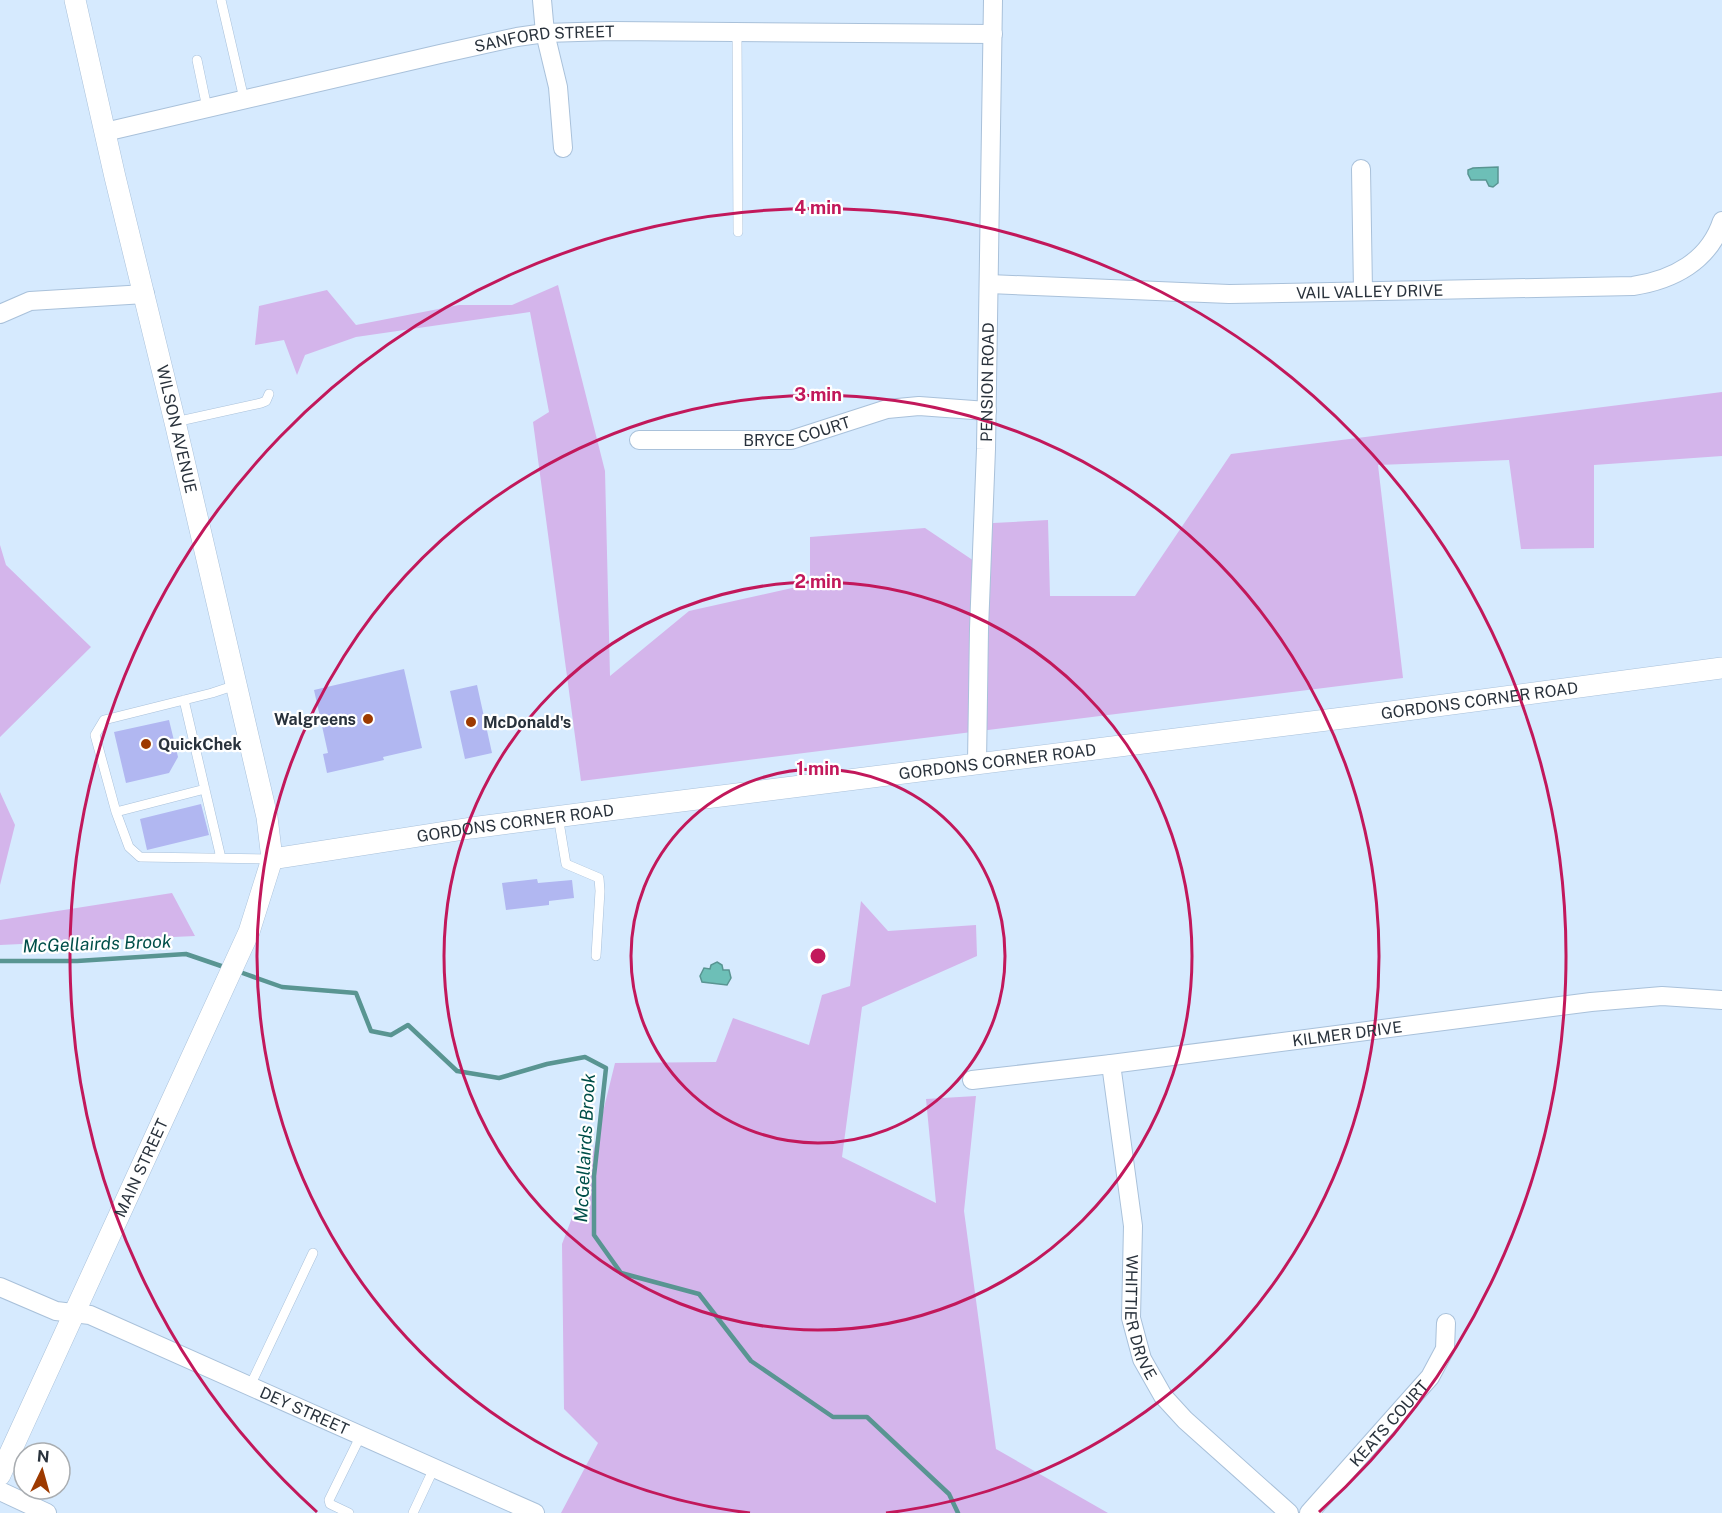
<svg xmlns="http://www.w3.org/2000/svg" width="1722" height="1513" viewBox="0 0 1722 1513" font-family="'Public Sans',sans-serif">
<rect width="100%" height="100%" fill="#d6eafe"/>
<path fill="#d4b5eb" d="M558 285 605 471 610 676 689 611 810 584V537L925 528 983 567 989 498 993 523 1048 520 1050 596H1135L1231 454 1722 392V456L1594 465V548L1521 549 1509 460 1378 465 1403 678 581 781 533 422 549 412 530 312 356 337 305 355 297 375 284 340 255 345 259 306 327 290 356 325 459 305H512Z
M0 545 6 565 91 647 0 737Z
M0 792 15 825 0 885Z
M172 893 195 936 0 945V920Z
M861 901 888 931 976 925 977 956 862 1007 842 1157 936 1203 926 1099 976 1096 964 1211 996 1449 1108 1513H561L598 1443 564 1409 562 1244 586 1181 615 1063 716 1062 733 1018 809 1045 822 995 850 986Z"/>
<path fill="#6dbfb7" stroke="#599592" stroke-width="1.5" d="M1498 167V183L1493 187 1489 186 1486 180H1471L1468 174V170L1473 168Z
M717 962 722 965 723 970H729L731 978 727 985 702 982 700 976 704 968 710 969 711 965Z"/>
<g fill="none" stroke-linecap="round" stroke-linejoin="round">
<path stroke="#599592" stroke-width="4.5" d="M0 961H77L186 954 227 968
M237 971 282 987 356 993 371 1031 391 1035 408 1025 457 1071 499 1078 547 1064 585 1057 606 1068 594 1176V1235L621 1273 699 1294 751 1361 833 1417H867L949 1494 958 1513"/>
</g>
<path fill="#b1b7f1" d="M404 669 422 748 383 757 384 760 327 773 323 754 328 753 314 690Z
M477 685 492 753 465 759 450 691Z
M169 720 178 757 169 773 126 783 114 732Z
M201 804 209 835 147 850 140 819Z
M537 879 538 883 572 880 574 898 549 901V905L506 910 502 883Z"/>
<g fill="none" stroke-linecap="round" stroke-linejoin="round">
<defs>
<path id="service" d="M221 0 244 99
M737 33 738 232
M197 60 207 108
M175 422 261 403 266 401 269 394
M236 685 212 693 104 720 95 735 116 812 129 847 140 857 271 859
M184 700 221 858
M116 812 205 789
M558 816 566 864 599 878 600 891 596 956
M250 1386 313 1253
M349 1513 330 1504 329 1500 361 1435
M413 1513 434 1468"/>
<g id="minor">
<path d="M542 0 545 33 558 87 563 148"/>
<path id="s1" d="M105 132 440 54 517 37 545 33 611 31 993 34"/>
<path d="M1361 169 1363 291"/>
<path id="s2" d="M989 284 1229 294 1633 286C1673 280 1709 261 1722 221"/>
<path d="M0 314 30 301 145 294"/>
<path id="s3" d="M639 440H791L887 409 919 406 987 411"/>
<path id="s4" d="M977 763 979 629 986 449 993 0"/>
<path id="s5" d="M1111 1064 1133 1226 1131 1318 1142 1359 1163 1396 1185 1420 1289 1513"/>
<path id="s6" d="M972 1080 1111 1064 1591 1002 1662 996 1722 1000"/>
<path id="s7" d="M0 1287 56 1311 90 1315 535 1513"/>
<path d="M0 1491 47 1513"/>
<path id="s8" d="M1309 1513 1430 1377 1445 1349 1446 1323"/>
</g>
<g id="tertiary">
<path id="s9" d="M272 859 471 828 601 811 1391 712 1722 668"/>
<path id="s10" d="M0 1475 249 932 272 859 267 817 175 422 115 177 75 0"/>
</g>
</defs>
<use href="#service" stroke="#a9c1da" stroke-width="10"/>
<use href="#minor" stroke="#a9c1da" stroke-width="20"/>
<use href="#tertiary" stroke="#a9c1da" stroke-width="22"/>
<use href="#service" stroke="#fff" stroke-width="9"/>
<use href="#minor" stroke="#fff" stroke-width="18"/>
<use href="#tertiary" stroke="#fff" stroke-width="21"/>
</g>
<g fill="none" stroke="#c2185b" stroke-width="3">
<circle cx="818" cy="956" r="187"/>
<circle cx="818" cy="956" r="374"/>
<path d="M750 1513A561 561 0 1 1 886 1513"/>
<path d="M317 1512A748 748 0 1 1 1319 1512"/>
</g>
<g fill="#9d3a00" stroke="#fff" stroke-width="2">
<circle cx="368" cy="719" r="6"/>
<circle cx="471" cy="722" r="6"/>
<circle cx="146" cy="744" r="6"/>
</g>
<g text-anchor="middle" stroke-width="4.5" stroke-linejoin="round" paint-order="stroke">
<g font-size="16" fill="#29323c" stroke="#fff">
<text dy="6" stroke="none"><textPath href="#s1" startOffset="450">SANFORD STREET</textPath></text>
<text dy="6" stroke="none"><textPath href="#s2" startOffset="381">VAIL VALLEY DRIVE</textPath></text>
<text dy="6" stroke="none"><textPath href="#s4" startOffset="381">PENSION ROAD</textPath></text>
<text transform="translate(177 429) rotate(77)" y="6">WILSON AVENUE</text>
<text dy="6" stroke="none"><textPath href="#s3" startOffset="159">BRYCE COURT</textPath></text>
<text dy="6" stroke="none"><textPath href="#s9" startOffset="1218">GORDONS CORNER ROAD</textPath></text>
<text dy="6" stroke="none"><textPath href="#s9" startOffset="732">GORDONS CORNER ROAD</textPath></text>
<text dy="6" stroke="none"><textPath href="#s9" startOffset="246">GORDONS CORNER ROAD</textPath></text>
<text dy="6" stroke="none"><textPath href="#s6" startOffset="378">KILMER DRIVE</textPath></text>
<text dy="6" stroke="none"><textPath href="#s10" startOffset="338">MAIN STREET</textPath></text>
<text dy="6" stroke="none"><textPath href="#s5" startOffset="256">WHITTIER DRIVE</textPath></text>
<text dy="6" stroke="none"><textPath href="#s7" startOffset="330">DEY STREET</textPath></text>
<text dy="6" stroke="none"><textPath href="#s8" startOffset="120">KEATS COURT</textPath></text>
</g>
<g font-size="16" font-weight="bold" fill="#29323c" stroke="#fff" text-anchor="start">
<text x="356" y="725" text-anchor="end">Walgreens</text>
<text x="483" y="728">McDonald's</text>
<text x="158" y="750">QuickChek</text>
</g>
<g font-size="18" font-style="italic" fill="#004f49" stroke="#fff">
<text transform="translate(97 944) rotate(-2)" y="6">McGellairds Brook</text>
<text transform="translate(585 1148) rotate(-87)" y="6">McGellairds Brook</text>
</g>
</g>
<circle cx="818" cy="956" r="9" fill="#c2185b" stroke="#fff" stroke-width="3"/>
<g font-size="18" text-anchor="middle" font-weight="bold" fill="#c2185b" stroke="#fff" stroke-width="4.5" stroke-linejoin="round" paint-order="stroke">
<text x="818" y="214">4 min</text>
<text x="818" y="401">3 min</text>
<text x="818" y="588">2 min</text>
<text x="818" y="775">1 min</text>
</g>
<g transform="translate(42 1471) rotate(5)"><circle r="28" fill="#ffffff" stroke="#a9adb1" stroke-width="1.5"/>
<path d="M0-4.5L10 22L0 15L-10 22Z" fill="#9d3a00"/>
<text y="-9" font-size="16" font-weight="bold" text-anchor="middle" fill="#29323c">N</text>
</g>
</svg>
